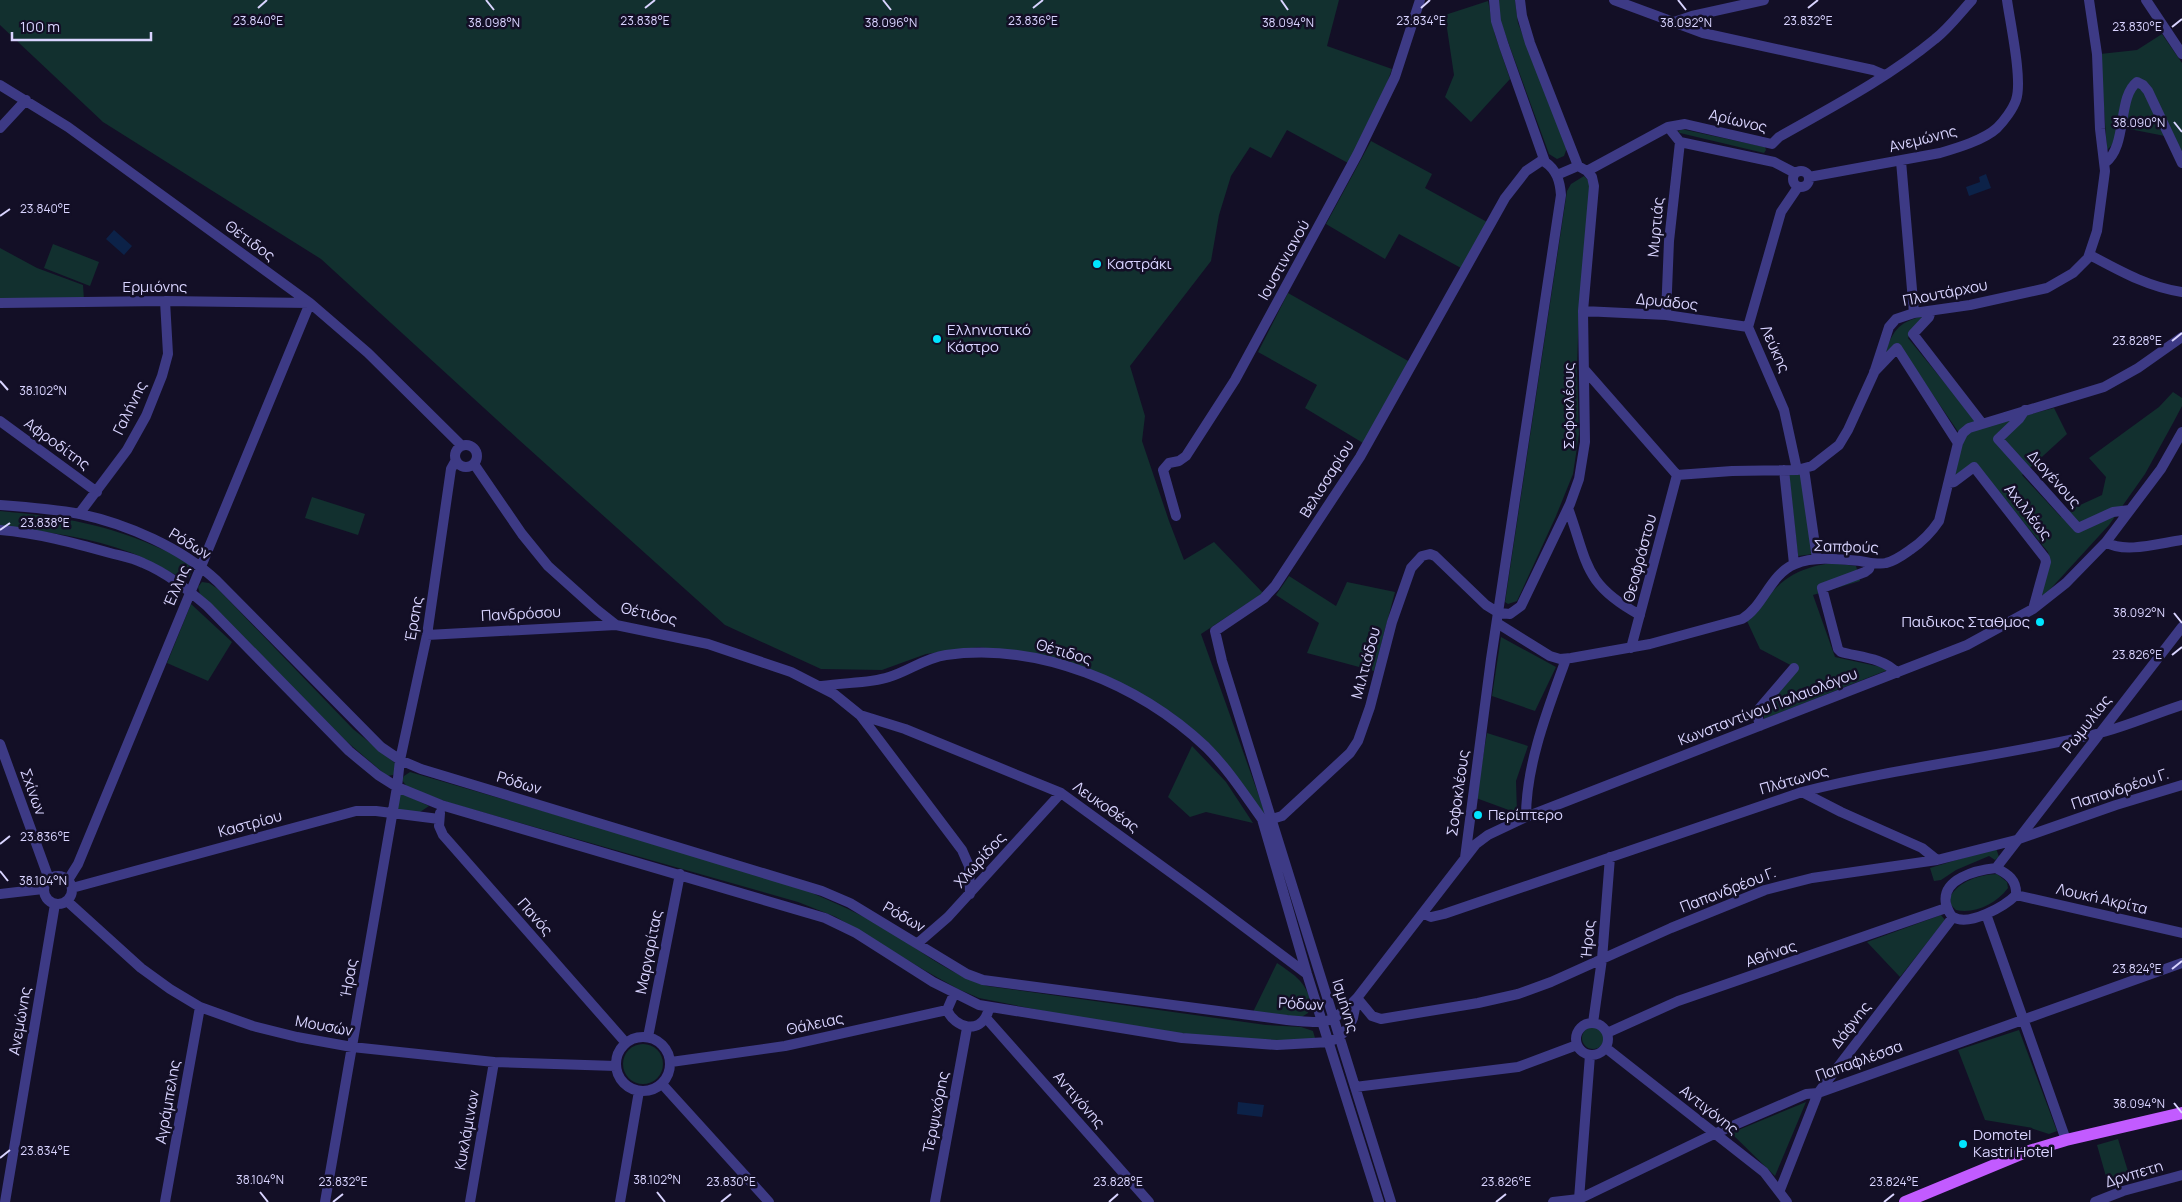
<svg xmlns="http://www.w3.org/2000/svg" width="2182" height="1202" viewBox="0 0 2182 1202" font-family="Manrope,sans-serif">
<rect width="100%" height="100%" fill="#130f26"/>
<path fill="#12302f" d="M0 0H1339L1327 46 1392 69 1382 97 1348 163 1287 130 1271 158 1250 147 1231 176 1219 215 1211 261 1130 366 1145 416 1142 441 1169 521 1184 560 1214 542 1263 593 1201 634 1265 813H1259L1210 744 1171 712 1142 695 1068 663 980 647 926 654 882 670 821 669 725 625 518 439 321 259 103 122 0 25Z
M1498 0H1515L1518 23 1567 148 1564 156 1557 159 1549 154 1500 20Z
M1488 1 1495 35 1510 79 1471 122 1445 97 1454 75 1445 15Z
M2162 34 2182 63V154L2165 136 2124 128 2113 144 2107 150 2100 54 2137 50Z
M1681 129 1765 147 1766 150 1764 153 1680 133 1678 132Z
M1371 141 1432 174 1425 188 1487 222 1461 268 1399 234 1385 259 1326 224Z
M1584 176 1591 183 1579 309 1577 367 1579 434 1573 474 1556 516 1517 601 1508 604 1505 602 1567 191 1571 184Z
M53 244 99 262 90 286 44 268Z
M0 248 37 268 83 285 84 300H0Z
M1288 293 1410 362 1363 443 1305 408 1317 385 1258 352Z
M1923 316 1908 338 1981 427 2054 408 2067 434 2022 475 2061 517 2067 511 2102 495 2106 477 2089 458 2159 407 2173 392 2182 398V406L2173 423 2145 474 2109 525 2044 596 2040 595 2050 560 2048 552 1977 466 1954 478 1959 433 1898 344 1883 356C1894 331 1896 323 1923 316Z
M1803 473 1813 554 1798 556 1789 475Z
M312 497 365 514 358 535 305 518Z
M0 511C63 517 108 524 166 551 178 556 197 562 189 578L184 579C166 571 150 560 132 553 90 537 44 531 0 527Z
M1831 563 1856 566 1860 581 1813 595 1835 657 1890 669 1764 719V710L1798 669 1760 649 1747 621C1775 588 1785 570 1831 563Z
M1289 576 1336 606 1347 582 1395 592 1374 671 1307 653 1319 623 1276 595Z
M202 582 209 583 218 589 353 729 395 763 396 769 393 775 387 776 346 741 200 594 198 587Z
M191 604 232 642 208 681 167 663Z
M1501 637 1556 667 1535 711 1492 696Z
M1487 733 1528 746 1516 781 1517 813 1476 798Z
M1192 746 1226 782 1253 823 1206 812 1190 817 1168 797Z
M410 772 788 883C819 896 851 909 881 926 916 947 948 974 987 986L1266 1025 1301 1027 1313 1031 1315 1038 1311 1041 1221 1038 1177 1033 1064 1015 979 998 958 989 924 970 836 917 798 902 450 803 407 787 402 780 404 776Z
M399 792 429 806 417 814 396 810Z
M1996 848 1999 857 1995 860 1989 856 1956 870 1941 880 1934 881 1930 868Z
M1997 874 2007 882 2008 888C1996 904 1975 914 1956 910L1951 905 1950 897C1959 881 1979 875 1997 874Z
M1941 915 1945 920 1900 977 1867 942Z
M1277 963C1296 976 1305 981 1312 1004L1308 1013 1300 1018 1253 1012Z
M1582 1038a11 11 0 1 1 22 0a11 11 0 1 1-22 0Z
M2019 1030 2057 1131 2049 1134 2027 1127 1985 1120 1958 1050Z
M623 1064a20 20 0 1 1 40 0a20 20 0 1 1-40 0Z
M1806 1102 1775 1176 1731 1133Z
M2118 1139 2131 1181 2109 1187 2097 1145Z"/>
<path fill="#0c2248" d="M1986 174 1991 188 1969 196 1966 187 1980 182 1979 177Z
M114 230 132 246 124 255 106 239Z
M1238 1102 1264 1105 1262 1117 1237 1114Z"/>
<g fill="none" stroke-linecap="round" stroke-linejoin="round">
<path stroke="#3d3a85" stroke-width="10" d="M1520 0 1522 16 1530 43 1578 166
M1614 0 1703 33 1873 70 1885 75
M2146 0 2182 54
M1674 22 1692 16 1764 0
M0 85 68 127 310 303 368 353 462 446
M1668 127 1680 142 1774 162 1795 173
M0 128 26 100
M1772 144 1779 137C1832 107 1888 78 1935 39 1949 28 1960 13 1972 0
M1901 161 1914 313
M2105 163C2128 146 2117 97 2137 82L2143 85 2148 91 2182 163
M1578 166 1587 171 1668 127 1685 124 1772 144
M1793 179a8 8 0 1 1 16 0a8 8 0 1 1-16 0Z
M1557 175 1578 166
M1809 177 1940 153C1957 148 1984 140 1997 128 2004 121 2013 109 2016 100 2023 81 2010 22 2007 0
M2090 255C2120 271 2148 287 2182 292
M0 303 165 301 310 303 78 864 68 880
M1583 311 1666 315 1748 327
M1931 311 1929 317 1913 334 1981 422
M1666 315 1669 241 1680 142
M1584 369 1677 475 1732 471 1797 470 1812 466 1839 445 1848 430 1874 373 1889 327 1896 319 1914 313 1970 305 2047 288 2073 273 2088 258 2097 231 2105 171 2100 129 2097 54 2089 0
M1874 372 1897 348 1958 443
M2025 410 2019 419 1998 439 2078 528 2113 512 2130 510
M0 421 97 492
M455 456a11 11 0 1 1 22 0a11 11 0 1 1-22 0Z
M474 464 522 534 548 566 597 610 616 625 708 644 791 672 834 694 860 715 873 732 962 850 969 866 970 894
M1804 469 1817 559
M1784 470 1794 564
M1797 470 1784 410 1748 327 1781 212 1798 187
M1949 483 1954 482 1974 467 2045 558 2046 562 2033 609
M0 505C27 507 54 509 80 514 127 524 182 548 217 581L381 747 400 760 421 769 822 891 850 903 967 974 983 980 1287 1020C1326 1023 1329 1027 1357 998L1476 844 1488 835 1526 817 1967 645 2033 609 2066 583 2106 542 2161 469 2182 432
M1568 508C1588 563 1583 584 1640 615
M79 514 127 450 146 416 162 376 168 354 165 301
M1176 516 1163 470 1169 463 1179 461 1186 456 1235 380 1357 155 1395 77 1420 0
M0 530C37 533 74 543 110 553 121 556 133 558 143 563 167 573 188 590 207 606L349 751 378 775 397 787 441 805 825 918 856 933 933 982 979 1005 1182 1038 1277 1045 1329 1042 1339 1037 1349 1027 1353 1018 1357 998
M2106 542C2124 554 2160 543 2182 540
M1871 563 1869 569 1865 572 1822 588 1838 649 1841 652C1860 657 1884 658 1897 673
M1497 623 1550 656 1560 659 1571 658 1650 644 1742 619C1764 606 1770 574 1795 564 1815 556 1838 559 1860 561 1868 562 1878 565 1886 563 1895 561 1903 555 1910 550 1922 542 1931 533 1939 521L1958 443 1963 433 1969 428 2104 387 2138 368 2182 337
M427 635 616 625
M1631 648 1677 475
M822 686C844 682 868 684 889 677 909 671 925 658 946 655 1039 642 1139 684 1206 747 1228 769 1244 794 1262 819H1272L1282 816 1350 753 1358 741 1370 707 1392 622 1411 568 1422 556 1430 554 1435 556 1486 605 1499 613 1510 614 1521 606 1570 504 1579 479 1585 442 1583 311 1594 186 1592 177 1587 171
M860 715 905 729 1061 793 1203 896 1307 974
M1760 726 1757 714 1758 710 1794 668
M0 744 49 879
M1802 792 1841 812 1922 848 1937 860
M440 813 439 826 443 835 626 1043
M1526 817C1526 764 1548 709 1566 659
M1262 819 1307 974 1379 1202
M1465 858 1491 659 1561 195C1560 182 1557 170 1545 162L1504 46 1496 21 1494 0
M1996 868 2182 627
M1996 868C2008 874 2017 880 2016 895 2005 906 1969 927 1953 917 1950 915 1947 908 1946 904 1941 879 1976 870 1996 868Z
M44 890a14 14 0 1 1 28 0a14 14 0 1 1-28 0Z
M72 888 356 811H376L439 819
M0 894 43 889
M2016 895 2182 933
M67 901 141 968 170 989 200 1007 253 1026 297 1037 352 1047 494 1062 616 1066
M1424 914 1431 917 1444 914 1802 792C1899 767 1999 757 2096 734 2125 727 2154 714 2182 705
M1986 914 2066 1140
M918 943 948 917 1061 793
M1357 998 1372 1016 1381 1019 1478 1003 1518 994 1551 982 1671 928 1765 890 1812 878 1937 860 2016 840 2116 805 2182 785
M947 1010C955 1028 980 1035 988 1012
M986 1018 1149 1202
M1593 1023 1602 959 1610 857
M1576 1039a16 16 0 1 1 32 0a16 16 0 1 1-32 0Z
M1607 1033 1678 1001 1946 908
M616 1064a27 27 0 1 1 54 0a27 27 0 1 1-54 0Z
M648 1037 680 874
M1606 1048 1764 1172 1787 1202
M671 1062 785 1046 947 1010 954 994
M662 1084 769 1202
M1355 1087 1518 1067 1577 1045
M1780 1190 1818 1093 1953 917
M5 1202 55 904
M165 1202 200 1007
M325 1202 397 787 400 760 427 635 451 469 456 460
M470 1202 494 1062
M620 1202 639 1091
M935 1202 967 1028
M1391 1202 1222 661 1215 631 1264 598 1275 586 1360 457 1505 198 1526 171 1541 161 1545 162
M1553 1202 1579 1199 1714 1134 1806 1094 1818 1093 2182 963
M1580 1202 1579 1199 1590 1055
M2095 1202 2123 1191 2182 1175"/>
<path stroke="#c25bff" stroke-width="12" d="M1905 1202 2026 1152 2066 1140 2182 1113"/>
</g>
<path fill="none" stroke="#d9d4ff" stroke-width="2" d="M486 0 494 10M883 0 891 10M1281 0 1288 10M1678 0 1686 10M258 8 267 0M645 8 655 0M1033 8 1043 0M1421 8 1430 0M1808 8 1818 0M2172 27 2182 19M2174 122 2182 132M0 216 10 209M2172 341 2182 333M0 381 8 390M0 530 10 523M2174 613 2182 623M2172 655 2182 647M0 844 10 836M0 871 8 881M2172 969 2182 961M2174 1103 2182 1113M0 1158 10 1150M260 1192 268 1202M657 1192 665 1202M333 1202 343 1194M721 1202 731 1194M1109 1202 1118 1194M1496 1202 1506 1194M1884 1202 1894 1194"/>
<g fill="#00e5ff" stroke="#130f26" stroke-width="2">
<circle cx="1097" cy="264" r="5"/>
<circle cx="937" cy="339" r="5"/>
<circle cx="2040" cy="622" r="5"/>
<circle cx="1478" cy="815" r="5"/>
<circle cx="1963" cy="1144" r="5"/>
</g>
<g text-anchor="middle" stroke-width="5" stroke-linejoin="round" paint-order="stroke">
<g font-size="15" fill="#d9d4ff" stroke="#130f26">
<text transform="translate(1738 121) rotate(13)" y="5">Αρίωνος</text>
<text transform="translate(1923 139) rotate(-14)" y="5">Ανεμώνης</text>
<text transform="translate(1656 227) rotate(-85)" y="5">Μυρτιάς</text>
<text transform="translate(250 241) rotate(36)" y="5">Θέτιδος</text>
<text transform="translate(1284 260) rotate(-61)" y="5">Ιουστινιανού</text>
<text x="155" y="292">Ερμιόνης</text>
<text transform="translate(1945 293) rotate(-11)" y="5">Πλουτάρχου</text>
<text transform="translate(1667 302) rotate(6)" y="5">Δρυάδος</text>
<text transform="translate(1775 349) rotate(66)" y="5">Λεύκης</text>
<text transform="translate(1569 406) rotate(-90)" y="5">Σοφοκλέους</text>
<text transform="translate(130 408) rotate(-64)" y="5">Γαλήνης</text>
<text transform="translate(57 444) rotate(36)" y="5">Αφροδίτης</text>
<text transform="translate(1327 479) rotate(-58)" y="5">Βελισσαρίου</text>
<text transform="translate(2054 479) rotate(48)" y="5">Διογένους</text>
<text transform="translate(2028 512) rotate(52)" y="5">Αχιλλέως</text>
<text transform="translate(190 544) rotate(31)" y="5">Ρόδων</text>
<text transform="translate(1846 547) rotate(2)" y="5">Σαπφούς</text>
<text transform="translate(1640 558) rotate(-75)" y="5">Θεοφράστου</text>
<text transform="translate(177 586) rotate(-67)" y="5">Έλλης</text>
<text transform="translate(521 614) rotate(-3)" y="5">Πανδρόσου</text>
<text transform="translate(649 614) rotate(13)" y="5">Θέτιδος</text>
<text transform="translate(414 619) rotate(-80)" y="5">Έρσης</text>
<text transform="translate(1064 652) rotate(16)" y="5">Θέτιδος</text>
<text transform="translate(1366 663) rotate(-75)" y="5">Μιλτιάδου</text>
<text transform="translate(1768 707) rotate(-21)" y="5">Κωνσταντίνου Παλαιολόγου</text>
<text transform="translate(2087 724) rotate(-52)" y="5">Ρωμυλίας</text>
<text transform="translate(1794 780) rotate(-16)" y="5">Πλάτωνος</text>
<text transform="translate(519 783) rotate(17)" y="5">Ρόδων</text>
<text transform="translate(2120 789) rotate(-18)" y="5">Παπανδρέου Γ.</text>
<text transform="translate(33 792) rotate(70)" y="5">Σχίνων</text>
<text transform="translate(1458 793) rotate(-82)" y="5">Σοφοκλέους</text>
<text transform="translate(1106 807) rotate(35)" y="5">Λευκοθέας</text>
<text transform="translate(250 824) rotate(-15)" y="5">Καστρίου</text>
<text transform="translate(980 860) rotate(-48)" y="5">Χλωρίδος</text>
<text transform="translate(1728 890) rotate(-21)" y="5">Παπανδρέου Γ.</text>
<text transform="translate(2102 899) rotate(13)" y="5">Λουκή Ακρίτα</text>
<text transform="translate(535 917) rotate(49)" y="5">Πανός</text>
<text transform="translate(904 917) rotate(30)" y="5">Ρόδων</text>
<text transform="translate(1588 939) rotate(-85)" y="5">Ήρας</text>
<text transform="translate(649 952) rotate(-79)" y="5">Μαργαρίτας</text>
<text transform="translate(1771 954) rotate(-19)" y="5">Αθήνας</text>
<text transform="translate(349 978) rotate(-80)" y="5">Ήρας</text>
<text transform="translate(1301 1004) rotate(3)" y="5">Ρόδων</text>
<text transform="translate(1345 1006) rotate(73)" y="5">Ισμήνης</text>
<text transform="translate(20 1021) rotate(-80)" y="5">Ανεμώνης</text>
<text transform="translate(815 1024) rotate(-12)" y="5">Θάλειας</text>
<text transform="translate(1851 1025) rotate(-52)" y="5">Δάφνης</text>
<text transform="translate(324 1026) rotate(10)" y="5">Μουσών</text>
<text transform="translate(1859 1061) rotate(-20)" y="5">Παπαφλέσσα</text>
<text transform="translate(1079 1100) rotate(49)" y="5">Αντιγόνης</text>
<text transform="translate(168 1102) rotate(-80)" y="5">Αγράμπελης</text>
<text transform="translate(1709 1110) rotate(38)" y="5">Αντιγόνης</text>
<text transform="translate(936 1112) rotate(-79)" y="5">Τερψιχόρης</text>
<text transform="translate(467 1130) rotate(-80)" y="5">Κυκλάμινων</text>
<text transform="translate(2134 1174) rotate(-17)" y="5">Δρνπετη</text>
</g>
<g font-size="15" fill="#d9d4ff" stroke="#130f26" text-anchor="start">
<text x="1107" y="269">Καστράκι</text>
<text x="947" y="335">Ελληνιστικό<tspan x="947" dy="17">Κάστρο</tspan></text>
<text x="2030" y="627" text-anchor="end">Παιδικος Σταθμος</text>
<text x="1488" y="820">Περίπτερο</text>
<text x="1973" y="1140">Domotel<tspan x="1973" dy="17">Kastri Hotel</tspan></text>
</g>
</g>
<g font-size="12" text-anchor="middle" fill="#d9d4ff" stroke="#130f26" stroke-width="5" stroke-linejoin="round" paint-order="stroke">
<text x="258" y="25">23.840°E</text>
<text x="645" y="25">23.838°E</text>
<text x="1033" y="25">23.836°E</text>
<text x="1421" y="25">23.834°E</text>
<text x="1808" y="25">23.832°E</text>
<text x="1288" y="27">38.094°N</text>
<text x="494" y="27">38.098°N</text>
<text x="891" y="27">38.096°N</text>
<text x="1686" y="27">38.092°N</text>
<text x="2137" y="31">23.830°E</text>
<text x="2139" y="127">38.090°N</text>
<text x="45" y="213">23.840°E</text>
<text x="2137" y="345">23.828°E</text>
<text x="43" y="395">38.102°N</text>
<text x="45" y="527">23.838°E</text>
<text x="2139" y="617">38.092°N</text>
<text x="2137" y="659">23.826°E</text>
<text x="45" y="841">23.836°E</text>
<text x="43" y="885">38.104°N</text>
<text x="2137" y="973">23.824°E</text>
<text x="2139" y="1108">38.094°N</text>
<text x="45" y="1155">23.834°E</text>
<text x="260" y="1184">38.104°N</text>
<text x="657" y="1184">38.102°N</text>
<text x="343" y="1186">23.832°E</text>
<text x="731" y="1186">23.830°E</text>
<text x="1118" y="1186">23.828°E</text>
<text x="1506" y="1186">23.826°E</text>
<text x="1894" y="1186">23.824°E</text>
</g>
<path d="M12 32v8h139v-8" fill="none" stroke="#d9d4ff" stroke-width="2.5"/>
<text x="20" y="32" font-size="15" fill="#d9d4ff" stroke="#130f26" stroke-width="4" paint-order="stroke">100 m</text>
</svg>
